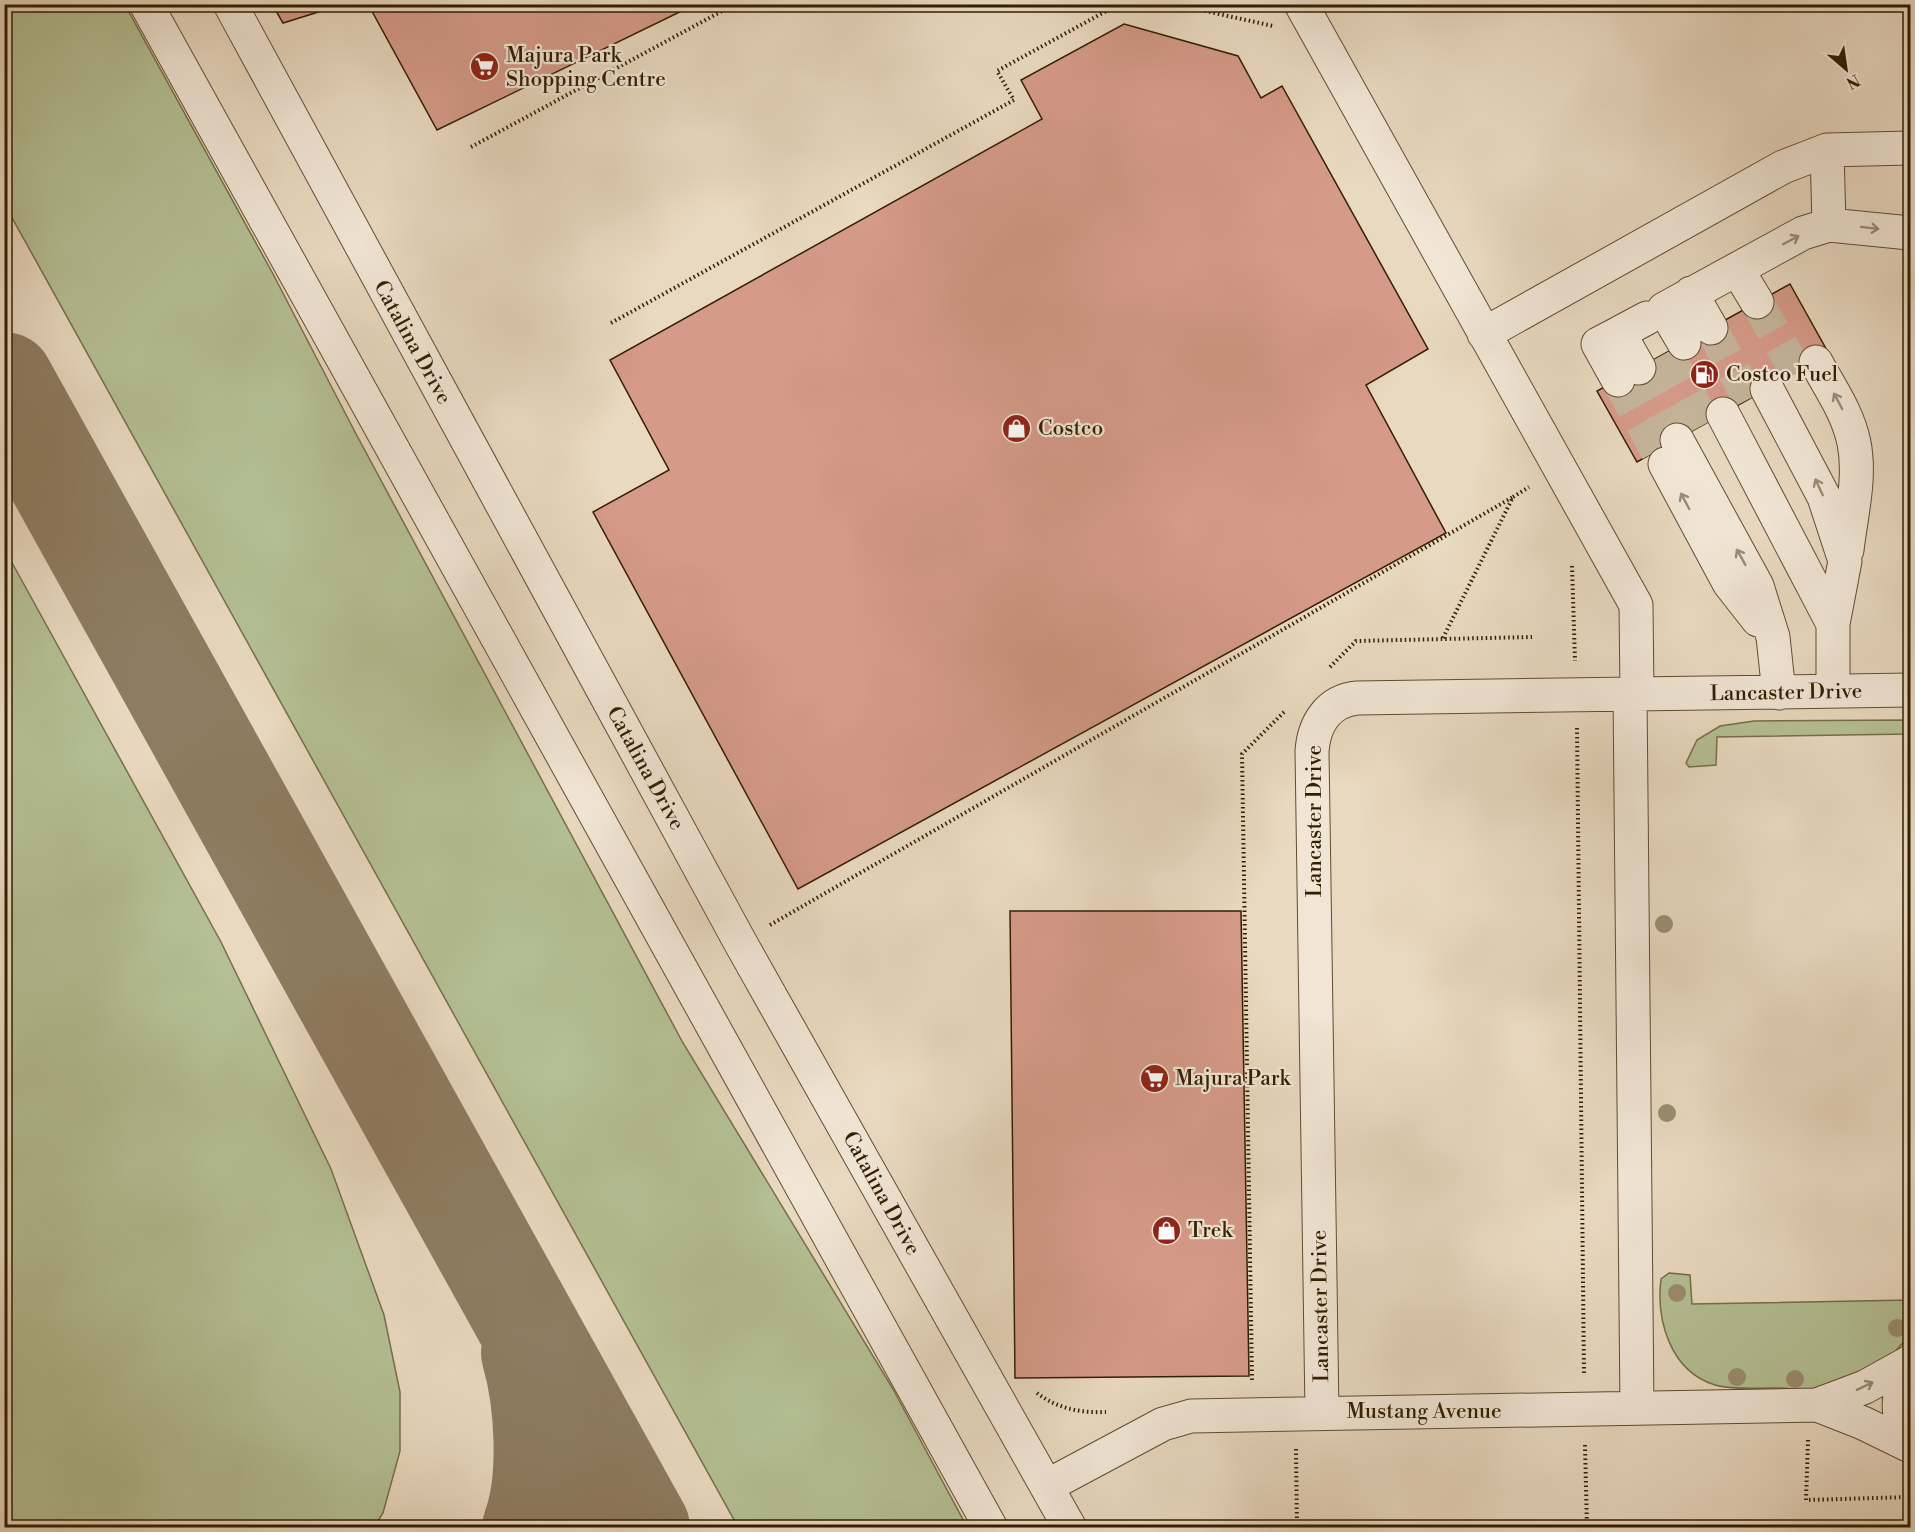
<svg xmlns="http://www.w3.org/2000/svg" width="1915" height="1532" viewBox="0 0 1915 1532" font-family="'Libre Bodoni',serif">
<rect width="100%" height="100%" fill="#e9d9c0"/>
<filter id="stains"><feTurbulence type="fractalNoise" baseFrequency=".00333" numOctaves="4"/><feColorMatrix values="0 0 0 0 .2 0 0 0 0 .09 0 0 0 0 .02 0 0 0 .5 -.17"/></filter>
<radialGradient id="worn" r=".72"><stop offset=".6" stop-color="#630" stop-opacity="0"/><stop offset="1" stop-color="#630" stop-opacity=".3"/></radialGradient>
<path fill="#b4c094" stroke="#746f4a" stroke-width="1.5" d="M4 5H125L273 274 355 432 683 1043 893 1389 967 1527H738L5 205Z
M5 550 221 942 331 1169 384 1315 400 1392V1451L383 1513 374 1527H5Z
M1910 720V734L1717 737 1716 765 1689 767 1686 763 1697 740 1720 726 1754 721Z
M1669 1273 1690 1275 1692 1304 1910 1300V1337C1900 1343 1894 1356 1884 1362 1871 1370 1839 1386 1825 1388 1809 1391 1790 1388 1774 1388 1755 1388 1734 1390 1715 1385 1670 1371 1656 1320 1661 1279Z"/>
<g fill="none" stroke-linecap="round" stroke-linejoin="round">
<path stroke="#8e7c60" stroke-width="100" d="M4 382 640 1528
M531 1353C545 1401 550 1480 532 1528"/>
</g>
<path fill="#d59a88" stroke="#331e00" stroke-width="1.5" d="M272 4H344L283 23Z
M368 4H696L437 130Z
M1124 24 1238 56 1261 98 1282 86 1428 349 1366 385 1446 533 798 889 593 512 669 470 610 360 1042 119 1021 80Z
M1790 284 1829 354 1637 462 1597 391Z
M1010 911H1241L1249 1376 1015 1378Z"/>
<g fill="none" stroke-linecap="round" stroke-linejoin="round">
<path stroke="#c5b49a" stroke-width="33" stroke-dasharray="33 16" stroke-linecap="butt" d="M1757 302 1797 373
M1711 328 1749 399
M1666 353 1705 424
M1639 368 1677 440
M1618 380 1657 451"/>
<defs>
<path id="minor" d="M146 4 991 1528
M230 4 740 942 1070 1528
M1301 4 1636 605 1637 695
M1829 225 1910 233
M1737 269 1757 302
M1691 293 1711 328
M1484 334 1783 167 1827 150 1910 148
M1684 343 1664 309 1803 233 1829 225 1827 150
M1816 362C1830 388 1848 413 1854 443 1861 478 1851 515 1847 550
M1639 368 1619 333 1647 318
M1618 380 1598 344 1619 333
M1767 389 1824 497 1845 561 1833 624
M1723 414 1833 624V691
M1677 440 1757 586 1773 637 1779 693
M1665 464 1729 583 1758 620
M1630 694 1637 1408
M1910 1368C1896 1390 1895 1418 1910 1440
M1817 1405 1863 1423 1910 1446
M1322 1412 1312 751C1314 724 1328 701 1357 698L1910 690
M1047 1486 1163 1424 1191 1416 1817 1405 1865 1387 1910 1362"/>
</defs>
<use href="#minor" stroke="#604d30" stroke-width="35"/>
<path stroke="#331e00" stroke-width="4" stroke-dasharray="1.5 3" stroke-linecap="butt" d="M1174 4 1273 26
M471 147 735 4
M611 323 1014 100 997 71 1119 4
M1572 566 1575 661
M1443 638 1513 497 1529 487
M1330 667 1356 641 1532 637
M1577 728 1584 1375
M770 925 1513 497
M1252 1380 1242 754 1284 712
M1037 1393C1058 1409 1081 1413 1106 1412
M1808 1440 1806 1500 1910 1497
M1585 1445 1587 1528
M1296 1449 1297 1528"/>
<use href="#minor" stroke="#f1e6d6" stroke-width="33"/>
</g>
<g fill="#9a8d6f">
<circle cx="1664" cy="924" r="9"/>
<circle cx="1667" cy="1113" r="9"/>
<circle cx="1677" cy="1293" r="9"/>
<circle cx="1897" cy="1328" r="9"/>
<circle cx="1737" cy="1377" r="9"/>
<circle cx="1795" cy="1379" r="9"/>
</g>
<defs><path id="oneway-shaft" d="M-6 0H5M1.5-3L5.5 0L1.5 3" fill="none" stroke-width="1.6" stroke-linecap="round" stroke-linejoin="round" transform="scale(1.5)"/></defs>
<g stroke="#9c8c76">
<use href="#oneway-shaft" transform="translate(1870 228) rotate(7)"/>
<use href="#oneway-shaft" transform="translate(1791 240) rotate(-28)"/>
<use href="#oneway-shaft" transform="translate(1838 401) rotate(-118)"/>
<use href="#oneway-shaft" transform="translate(1819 487) rotate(-115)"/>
<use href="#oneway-shaft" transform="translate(1685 501) rotate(-118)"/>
<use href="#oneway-shaft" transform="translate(1741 557) rotate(-119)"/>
<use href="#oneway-shaft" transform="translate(1865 1386) rotate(-26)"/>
</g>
<defs>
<symbol id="supermarket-disc" viewBox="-11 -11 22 22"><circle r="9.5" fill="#8f2418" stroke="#f1e6d6"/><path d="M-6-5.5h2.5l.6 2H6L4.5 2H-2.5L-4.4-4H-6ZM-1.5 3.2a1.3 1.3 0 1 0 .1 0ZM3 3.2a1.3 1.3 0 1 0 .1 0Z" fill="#fff"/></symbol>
<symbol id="fuel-disc" viewBox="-11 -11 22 22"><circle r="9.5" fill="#8f2418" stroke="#f1e6d6"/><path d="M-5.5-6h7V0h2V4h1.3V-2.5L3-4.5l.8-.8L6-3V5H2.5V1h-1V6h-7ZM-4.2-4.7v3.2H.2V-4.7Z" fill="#fff"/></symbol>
<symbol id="shop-disc" viewBox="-11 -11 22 22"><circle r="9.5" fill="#8f2418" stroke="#f1e6d6"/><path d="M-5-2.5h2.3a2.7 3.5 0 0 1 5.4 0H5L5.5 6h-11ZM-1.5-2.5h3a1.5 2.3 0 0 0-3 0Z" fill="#fff"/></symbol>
</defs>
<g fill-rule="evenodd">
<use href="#supermarket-disc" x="468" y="50" width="33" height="33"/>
<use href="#fuel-disc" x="1688" y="358" width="33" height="33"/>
<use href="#shop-disc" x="1000" y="412" width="33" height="33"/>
<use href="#supermarket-disc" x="1138" y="1062" width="33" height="33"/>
<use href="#shop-disc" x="1150" y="1214" width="33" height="33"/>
</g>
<g text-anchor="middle" stroke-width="4.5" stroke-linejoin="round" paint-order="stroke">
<g font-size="21" fill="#331e00" stroke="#f1e6d6" text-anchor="start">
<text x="506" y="62">Majura Park<tspan x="506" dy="24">Shopping Centre</tspan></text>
<text x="1726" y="381">Costco Fuel</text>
<text x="1038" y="435">Costco</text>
<text x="1175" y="1085">Majura Park</text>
<text x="1188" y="1237">Trek</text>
</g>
<g font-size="21" fill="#331e00" stroke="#f1e6d6">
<text transform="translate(413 342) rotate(61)" y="7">Catalina Drive</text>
<text transform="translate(1786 692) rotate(-1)" y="7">Lancaster Drive</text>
<text transform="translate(646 768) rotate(61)" y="7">Catalina Drive</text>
<text transform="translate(1314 821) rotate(-90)" y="7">Lancaster Drive</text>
<text transform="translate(882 1193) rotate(61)" y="7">Catalina Drive</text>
<text transform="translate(1320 1306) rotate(-91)" y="7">Lancaster Drive</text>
<text x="1424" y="1418">Mustang Avenue</text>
</g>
</g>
<rect width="1915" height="1532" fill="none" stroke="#e9d9c0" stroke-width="24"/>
<rect x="6" y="6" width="1903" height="1520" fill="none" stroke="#331e00" stroke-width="3"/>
<rect x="12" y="12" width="1891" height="1508" fill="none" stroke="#331e00" stroke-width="1.5"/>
<g transform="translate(1846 69) rotate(151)" stroke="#f1e6d6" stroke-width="4.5" paint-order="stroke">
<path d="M0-4.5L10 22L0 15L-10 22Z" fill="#331e00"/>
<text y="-9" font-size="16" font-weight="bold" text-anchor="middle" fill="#331e00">N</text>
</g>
<rect width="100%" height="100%" filter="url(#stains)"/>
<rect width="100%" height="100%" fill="url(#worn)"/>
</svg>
